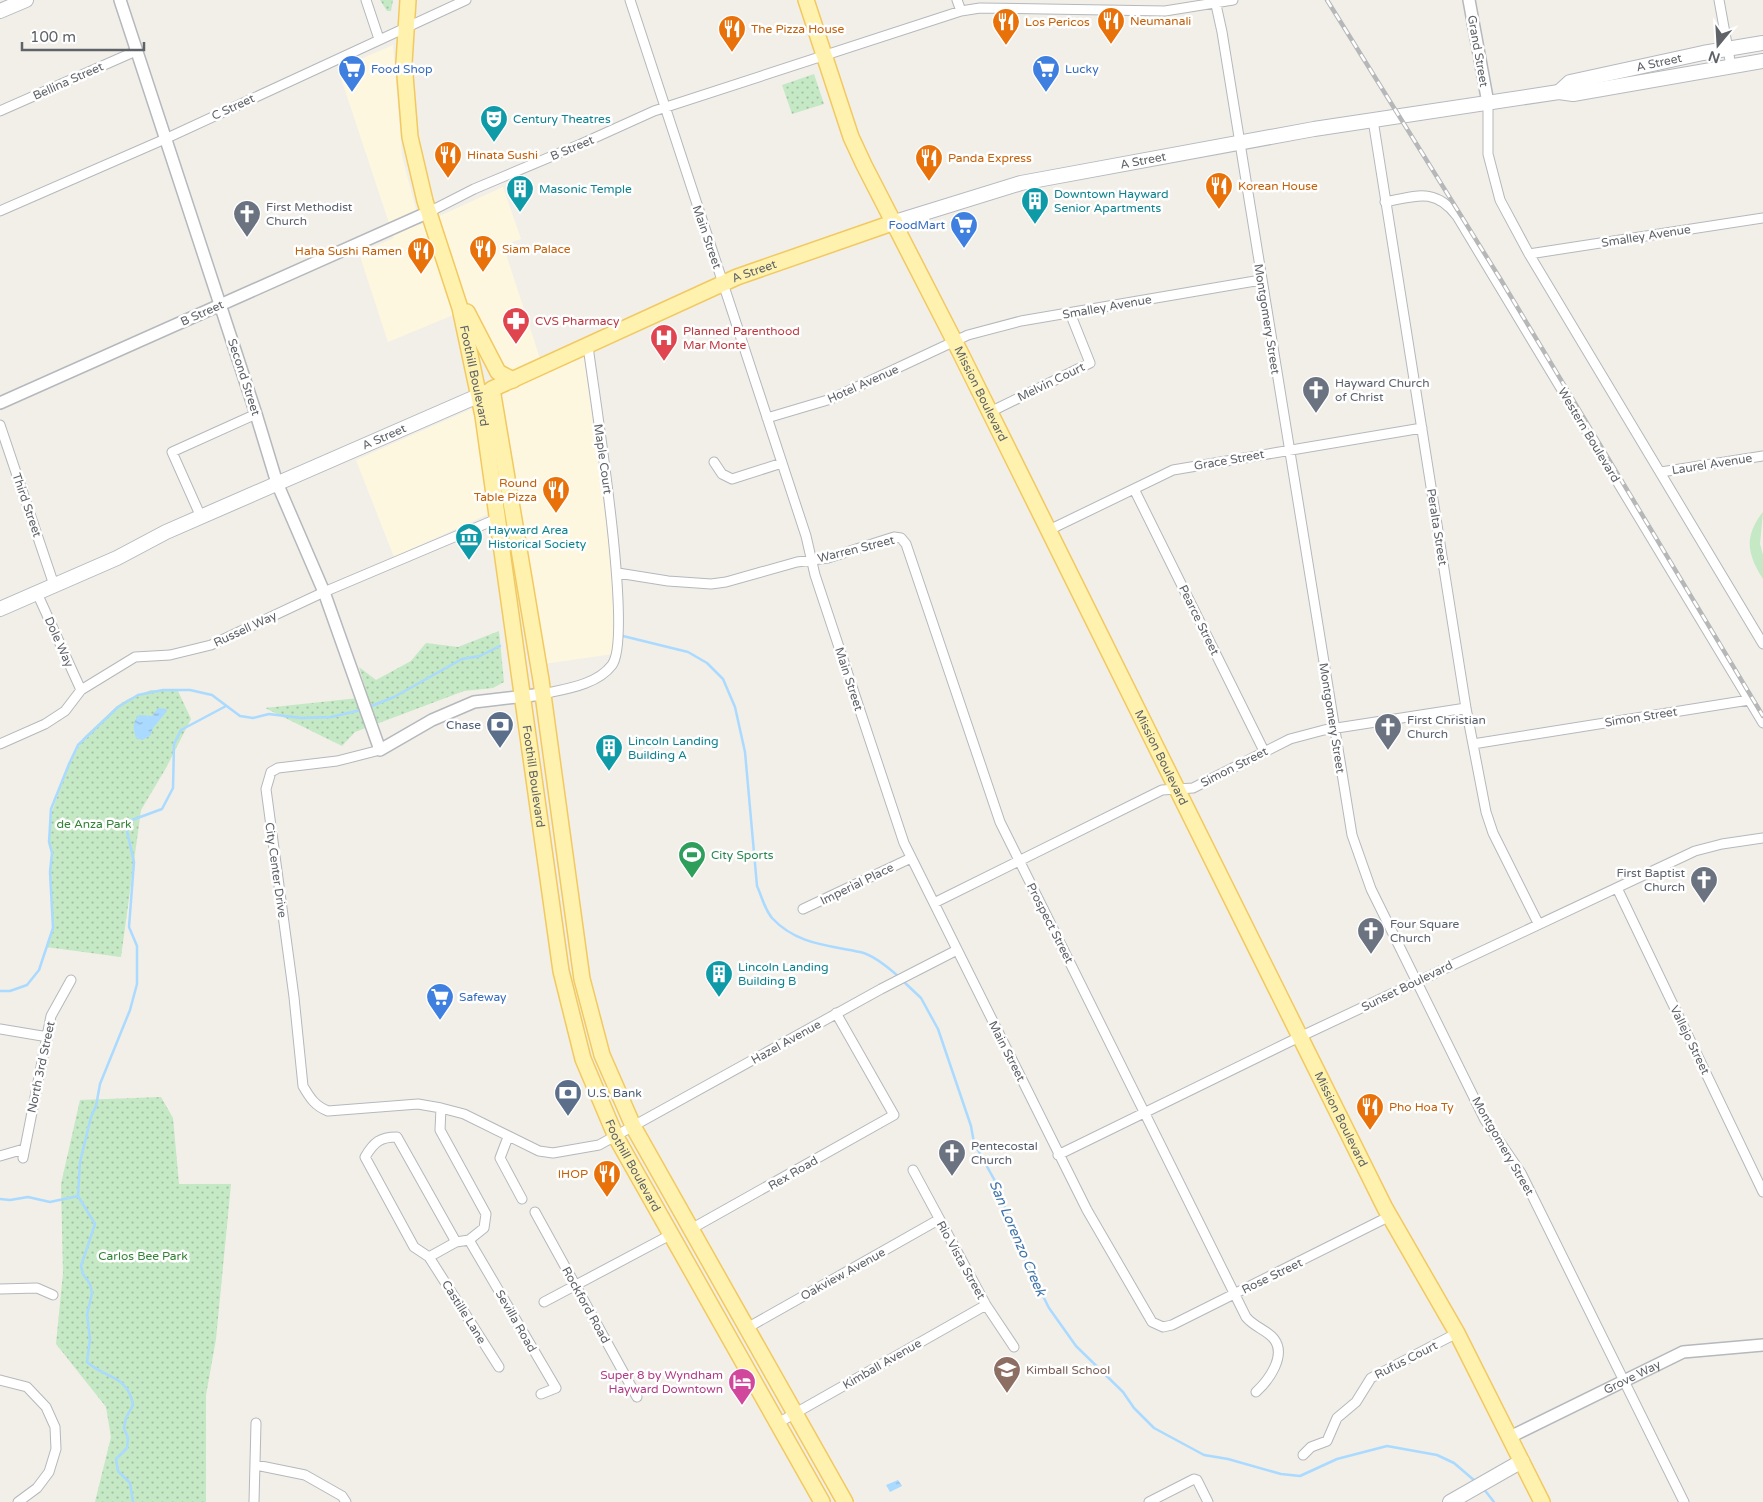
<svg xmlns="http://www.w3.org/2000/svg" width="1763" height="1502" viewBox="0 0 1763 1502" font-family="'Varela Round',sans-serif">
<defs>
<pattern id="park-dots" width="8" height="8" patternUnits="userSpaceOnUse" patternTransform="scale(1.25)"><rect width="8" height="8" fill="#c5e8c5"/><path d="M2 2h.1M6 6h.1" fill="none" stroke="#a3c0a4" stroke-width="1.8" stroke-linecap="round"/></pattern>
<pattern id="water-ripples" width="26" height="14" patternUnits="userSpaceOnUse" patternTransform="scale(1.25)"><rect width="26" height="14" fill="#aadaff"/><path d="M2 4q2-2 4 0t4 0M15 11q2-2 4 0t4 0" fill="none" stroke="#8eb4d2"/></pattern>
</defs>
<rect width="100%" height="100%" fill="#f1efe8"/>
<path fill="#fef7e0" d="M393 45 402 156 420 225 503 187 521 239 503 245 545 374 584 357 613 573 612 596 620 653 543 664 519 500 394 557 356 460 503 395 475 306 388 342 359 253 394 238 338 69Z"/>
<path fill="#c5e8c5" d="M1763 512 1760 544 1763 555V579C1748 555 1743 537 1763 512Z"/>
<path fill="url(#park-dots)" d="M380 0H393L391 11H387Z
M814 74 824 104 792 114 782 85Z
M499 631 504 682 493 688 464 691 355 732 342 746 265 708 368 697 359 667 376 680 411 661 426 643 458 647Z
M151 690 178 691 191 719 166 768 141 810 121 957 46 947 53 928 50 872 52 853 49 842 51 814 69 764 84 737 117 706 128 699Z
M161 1097 173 1118 179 1184H231L216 1339 206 1395V1502H95L111 1437 106 1407 56 1344 63 1273 61 1184 80 1100Z"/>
<path fill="url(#water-ripples)" d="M158 708 166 709 167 711 153 728 150 736 142 740 136 738C133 728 132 722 139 715L152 716Z
M898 1480 902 1486 890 1492 886 1485Z"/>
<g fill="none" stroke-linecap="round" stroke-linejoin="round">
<path stroke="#aadaff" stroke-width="2.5" d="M623 636 688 652 707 663 723 679 735 707 745 752 757 886C762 897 764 908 772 918 796 944 827 945 860 952 874 955 889 968 899 977
M369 707 394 697 462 659 480 656 500 646
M903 981 921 998 938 1029 971 1126 974 1143 995 1181 1021 1252 1049 1308 1076 1346 1123 1392 1134 1408 1154 1428 1204 1455 1228 1459 1281 1474 1300 1476 1337 1459 1387 1446 1437 1455 1454 1463 1475 1481
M0 991H10L27 985 39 970 53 928 50 872 52 853 49 842 51 809 69 764 78 745 118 707 138 695 163 690H190L212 695 240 716 253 718 269 714 301 718 331 717 361 710
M78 1196 80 1162 91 1117 96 1106 100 1084 130 1010 137 984V946L129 927 134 862 127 831 132 820 162 809 173 788 174 744 181 730 226 706
M78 1196 95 1224 81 1266 83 1274 90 1284 92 1293 87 1315 90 1339 87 1362C106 1379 128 1375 133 1405L126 1418 124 1428 128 1438 127 1448 116 1459 118 1471 130 1483 133 1502
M0 1199 10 1200 28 1197 50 1202 78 1196
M1483 1488 1494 1502"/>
<defs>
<path id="minor" d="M366 0 379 39
M630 0 806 536 815 575 904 843 1087 1210 1152 1322 1163 1327 1172 1325 1390 1216
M957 0 961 11
M1215 0 1222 32 1352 835 1371 889 1485 1120 1521 1173 1684 1502
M1719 0 1731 66
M1488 103V154L1500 200 1529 254 1763 644
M0 111 136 51
M1373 120 1466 708 1486 812 1493 833 1538 923
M1385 202C1416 196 1435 187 1457 216L1763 723
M0 211 165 139 466 0
M429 212 474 189 581 144 654 111 961 11 980 8 1165 11 1233 0
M1529 254 1763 218
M990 412 1090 363 1070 313
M767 418 831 399 968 335 1021 321 1261 280
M0 425 54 585
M714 462 722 474 732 479 782 463
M1661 472 1763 456
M1134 489 1264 751
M201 517 172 452 256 414
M1049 530 1173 470 1422 428
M618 573 668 581 711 584 726 582 797 562 828 558 894 537 901 538 906 544 1000 822 1246 1317C1254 1327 1267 1330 1274 1339 1287 1356 1268 1381 1256 1392
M37 593 81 690
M543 694C565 689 597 685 612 665 634 636 594 394 588 346
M0 744 45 724 65 711 81 690 135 657 170 655 211 645 324 592 499 518
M1473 744 1749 700
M380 750 337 761 278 768 271 772 266 789 294 997 303 1086C310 1098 315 1106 328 1111L418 1104 441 1108 464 1114 539 1151 553 1153 599 1145 881 989 957 950
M1617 888 1763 1192
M934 903 1162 790 1193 788 1290 739 1324 730 1466 708
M803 909 911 858
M0 1029 48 1037
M441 1108 440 1130 486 1214 484 1228 469 1240 456 1242 429 1257 414 1247 365 1157C374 1142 380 1137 397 1137L456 1242
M508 1137 500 1158 522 1199
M1058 1155 1289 1042 1695 851 1722 844 1763 838
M0 1156 24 1149
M23 1158 51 1016 71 980
M913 1170 986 1305 1014 1347
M535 1212 637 1397
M691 1229 894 1115 836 1013
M469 1240 556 1388 541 1394
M429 1257 499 1367
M0 1289 37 1288 53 1295
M544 1302 672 1234
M747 1328 938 1220
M0 1380 27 1387 46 1407 55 1427 56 1449 49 1472 37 1488 18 1502
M778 1423 986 1305
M1303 1455 1311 1447 1327 1441 1337 1418 1356 1402 1371 1378 1457 1333
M256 1465 305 1475 342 1496 346 1502
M254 1502 256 1423
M1149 1502 1194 1479 1197 1480 1208 1502"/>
<g id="tertiary">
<path d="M120 0 256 414 277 483 324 592 380 750 432 720 474 702 543 694"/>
<path d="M1469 0 1488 103"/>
<path d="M0 403 429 212"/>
<path id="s1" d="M1510 1437 1683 1352 1763 1345"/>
</g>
<g id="secondary">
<path d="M0 11 26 0"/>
<path id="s2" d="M1559 92 1570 82 1703 53 1763 43"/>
<path id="s3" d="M895 222 1021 183 1314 129 1559 92 1573 94 1763 61"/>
<path id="s4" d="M0 609 117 558 166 532 487 392"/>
<path d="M1450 1502 1522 1461"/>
</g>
<g id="primary">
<path id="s5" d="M408 0 404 63 410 137 425 201 460 308 483 416 561 971 583 1059 616 1137 822 1502"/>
<path id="s6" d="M806 0 851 137 864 165 960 352 1385 1208 1457 1333 1542 1502"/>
<path d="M467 312 498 372 513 380"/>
<path id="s7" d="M845 1502 634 1128 602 1055 582 979 541 680 492 389 737 277 895 222"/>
</g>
</defs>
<use href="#minor" stroke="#b5b8bc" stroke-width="11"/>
<use href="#tertiary" stroke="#b5b8bc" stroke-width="14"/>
<use href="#secondary" stroke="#b6babf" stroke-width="16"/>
<use href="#primary" stroke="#f2c960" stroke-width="18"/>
<use href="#minor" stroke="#fff" stroke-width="9"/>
<use href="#tertiary" stroke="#fff" stroke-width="11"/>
<use href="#secondary" stroke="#fff" stroke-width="14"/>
<use href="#primary" stroke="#fff2af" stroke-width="15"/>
<defs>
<path id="rail" d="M1327 0 1501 280 1763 716"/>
</defs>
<use href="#rail" stroke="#b6b7b8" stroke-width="4.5"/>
<use href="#rail" stroke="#fff" stroke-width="2.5" stroke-dasharray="8" stroke-linecap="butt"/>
</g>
<defs>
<symbol id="restaurant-pin" viewBox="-11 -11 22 30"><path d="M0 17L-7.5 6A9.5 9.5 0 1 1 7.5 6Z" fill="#e8710a" stroke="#fff"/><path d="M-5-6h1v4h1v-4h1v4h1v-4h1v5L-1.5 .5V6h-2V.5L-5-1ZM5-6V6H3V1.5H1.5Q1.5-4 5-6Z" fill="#fff"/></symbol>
<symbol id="supermarket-pin" viewBox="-11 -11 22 30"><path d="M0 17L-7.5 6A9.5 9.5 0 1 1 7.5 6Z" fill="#3f7fe0" stroke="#fff"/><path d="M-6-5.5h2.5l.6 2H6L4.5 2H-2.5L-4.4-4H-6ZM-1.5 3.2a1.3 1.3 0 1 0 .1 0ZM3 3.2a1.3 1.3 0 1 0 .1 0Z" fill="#fff"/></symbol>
<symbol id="theatre-pin" viewBox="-11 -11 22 30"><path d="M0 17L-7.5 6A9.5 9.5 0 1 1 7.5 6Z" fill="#0f9aa8" stroke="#fff"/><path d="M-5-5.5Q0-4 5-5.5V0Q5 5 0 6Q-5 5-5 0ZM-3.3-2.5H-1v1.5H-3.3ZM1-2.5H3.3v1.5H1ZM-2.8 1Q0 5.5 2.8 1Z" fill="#fff"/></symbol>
<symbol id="building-pin" viewBox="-11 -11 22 30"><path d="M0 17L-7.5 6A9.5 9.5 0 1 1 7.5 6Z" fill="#0f9aa8" stroke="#fff"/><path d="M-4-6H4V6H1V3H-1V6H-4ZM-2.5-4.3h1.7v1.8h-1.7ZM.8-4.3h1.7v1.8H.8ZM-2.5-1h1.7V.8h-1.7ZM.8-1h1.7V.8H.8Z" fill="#fff"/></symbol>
<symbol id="church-pin" viewBox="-11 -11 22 30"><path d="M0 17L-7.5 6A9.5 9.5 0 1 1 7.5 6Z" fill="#6b7280" stroke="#fff"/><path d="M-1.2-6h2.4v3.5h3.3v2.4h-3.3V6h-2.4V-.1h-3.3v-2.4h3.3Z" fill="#fff"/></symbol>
<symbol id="pharmacy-pin" viewBox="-11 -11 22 30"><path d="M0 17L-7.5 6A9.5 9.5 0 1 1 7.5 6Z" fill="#e0444e" stroke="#fff"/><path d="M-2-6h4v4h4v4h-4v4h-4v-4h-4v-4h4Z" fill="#fff"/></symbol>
<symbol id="hospital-pin" viewBox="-11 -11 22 30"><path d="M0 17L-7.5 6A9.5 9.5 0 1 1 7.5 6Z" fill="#e0444e" stroke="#fff"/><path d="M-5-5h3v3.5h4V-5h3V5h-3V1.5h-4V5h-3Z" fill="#fff"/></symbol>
<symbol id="museum-pin" viewBox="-11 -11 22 30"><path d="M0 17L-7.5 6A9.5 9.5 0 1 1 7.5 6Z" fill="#0f9aa8" stroke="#fff"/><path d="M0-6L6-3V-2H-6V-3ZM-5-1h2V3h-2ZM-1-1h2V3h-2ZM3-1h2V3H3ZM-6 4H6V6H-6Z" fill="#fff"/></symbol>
<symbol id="bank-pin" viewBox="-11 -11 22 30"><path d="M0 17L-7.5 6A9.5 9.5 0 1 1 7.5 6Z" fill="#5c6f8a" stroke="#fff"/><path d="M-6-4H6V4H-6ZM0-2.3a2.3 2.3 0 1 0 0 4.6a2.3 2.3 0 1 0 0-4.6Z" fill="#fff"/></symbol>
<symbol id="stadium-pin" viewBox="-11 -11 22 30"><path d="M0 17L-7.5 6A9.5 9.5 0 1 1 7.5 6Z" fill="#2e9e5b" stroke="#fff"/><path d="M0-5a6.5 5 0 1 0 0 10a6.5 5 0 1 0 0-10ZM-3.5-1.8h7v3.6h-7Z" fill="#fff"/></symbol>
<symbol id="school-pin" viewBox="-11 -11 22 30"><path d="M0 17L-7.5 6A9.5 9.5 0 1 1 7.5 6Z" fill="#8d6e63" stroke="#fff"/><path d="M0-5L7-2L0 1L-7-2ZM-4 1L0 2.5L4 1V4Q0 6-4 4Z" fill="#fff"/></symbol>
<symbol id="hotel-pin" viewBox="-11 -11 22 30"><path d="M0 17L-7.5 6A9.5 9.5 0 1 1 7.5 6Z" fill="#d1479c" stroke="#fff"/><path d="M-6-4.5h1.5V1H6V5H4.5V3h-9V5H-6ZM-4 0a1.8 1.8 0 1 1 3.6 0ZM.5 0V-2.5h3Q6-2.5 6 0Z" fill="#fff"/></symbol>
</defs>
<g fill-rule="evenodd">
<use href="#restaurant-pin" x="1095" y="5" width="32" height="43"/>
<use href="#restaurant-pin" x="990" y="6" width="32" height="43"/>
<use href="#restaurant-pin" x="716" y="13" width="32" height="43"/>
<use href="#supermarket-pin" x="336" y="53" width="32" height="43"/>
<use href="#supermarket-pin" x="1030" y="53" width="32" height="43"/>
<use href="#theatre-pin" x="478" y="103" width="32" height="43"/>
<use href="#restaurant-pin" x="432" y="139" width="32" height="43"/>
<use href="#restaurant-pin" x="913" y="142" width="32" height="43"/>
<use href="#restaurant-pin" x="1203" y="170" width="32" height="43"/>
<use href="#building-pin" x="504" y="173" width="32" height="43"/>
<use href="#building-pin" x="1019" y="185" width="32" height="43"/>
<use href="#church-pin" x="231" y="198" width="32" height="43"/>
<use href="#supermarket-pin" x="948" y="209" width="32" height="43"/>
<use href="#restaurant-pin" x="467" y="233" width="32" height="43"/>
<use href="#restaurant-pin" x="405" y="235" width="32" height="43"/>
<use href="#pharmacy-pin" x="500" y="305" width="32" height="43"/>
<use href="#hospital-pin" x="648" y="322" width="32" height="43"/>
<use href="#church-pin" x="1300" y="374" width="32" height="43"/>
<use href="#restaurant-pin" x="540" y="474" width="32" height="43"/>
<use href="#museum-pin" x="453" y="521" width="32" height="43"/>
<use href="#bank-pin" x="484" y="709" width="32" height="43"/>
<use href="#church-pin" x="1372" y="711" width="32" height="43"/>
<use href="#building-pin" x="593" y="732" width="32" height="43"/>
<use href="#stadium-pin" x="676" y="839" width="32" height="43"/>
<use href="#church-pin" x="1688" y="864" width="32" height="43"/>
<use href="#church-pin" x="1355" y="915" width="32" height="43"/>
<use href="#building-pin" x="703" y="958" width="32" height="43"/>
<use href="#supermarket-pin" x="424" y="981" width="32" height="43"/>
<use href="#bank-pin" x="552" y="1077" width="32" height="43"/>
<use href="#restaurant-pin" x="1354" y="1091" width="32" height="43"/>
<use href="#church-pin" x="936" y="1137" width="32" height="43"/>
<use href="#restaurant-pin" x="591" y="1158" width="32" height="43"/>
<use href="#school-pin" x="991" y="1354" width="32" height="43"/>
<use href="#hotel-pin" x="726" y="1366" width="32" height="43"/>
</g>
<g text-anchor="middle" stroke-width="5" stroke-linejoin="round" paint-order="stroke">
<g font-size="12" fill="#c56008" stroke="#fff" text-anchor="start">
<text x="1130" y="25">Neumanali</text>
<text x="1025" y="26">Los Pericos</text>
<text x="751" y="33">The Pizza House</text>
<text x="467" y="159">Hinata Sushi</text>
<text x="948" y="162">Panda Express</text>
<text x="1238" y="190">Korean House</text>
<text x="502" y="253">Siam Palace</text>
<text x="402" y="255" text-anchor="end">Haha Sushi Ramen</text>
<text x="537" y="487" text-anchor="end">Round<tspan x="537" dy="14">Table Pizza</tspan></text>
<text x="1389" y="1111">Pho Hoa Ty</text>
<text x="588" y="1178" text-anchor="end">IHOP</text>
</g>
<g font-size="12" fill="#5f6368" stroke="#fff">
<text transform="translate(1478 51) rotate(80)" y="4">Grand Street</text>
<text dy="4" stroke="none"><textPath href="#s2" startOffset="106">A Street</textPath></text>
<text transform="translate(68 81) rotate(-24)" y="4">Bellina Street</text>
<text transform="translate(233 107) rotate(-25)" y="4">C Street</text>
<text transform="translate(572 148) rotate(-23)" y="4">B Street</text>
<text dy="4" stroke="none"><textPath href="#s3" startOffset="256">A Street</textPath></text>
<text transform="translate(1646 236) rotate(-9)" y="4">Smalley Avenue</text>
<text transform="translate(707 237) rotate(71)" y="4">Main Street</text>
<text dy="4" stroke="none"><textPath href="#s7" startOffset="1472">A Street</textPath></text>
<text transform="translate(1107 307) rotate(-10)" y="4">Smalley Avenue</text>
<text transform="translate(202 313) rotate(-24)" y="4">B Street</text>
<text transform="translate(1267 319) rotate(81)" y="4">Montgomery Street</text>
<text dy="4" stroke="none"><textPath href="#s5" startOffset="385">Foothill Boulevard</textPath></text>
<text transform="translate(244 377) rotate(72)" y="4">Second Street</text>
<text transform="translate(1051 382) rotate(-26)" y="4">Melvin Court</text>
<text transform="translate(863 384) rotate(-24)" y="4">Hotel Avenue</text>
<text dy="4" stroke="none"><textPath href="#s6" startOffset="432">Mission Boulevard</textPath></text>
<text transform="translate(1589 435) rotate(59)" y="4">Western Boulevard</text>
<text dy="4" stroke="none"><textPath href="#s4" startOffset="421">A Street</textPath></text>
<text transform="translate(603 459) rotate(82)" y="4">Maple Court</text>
<text transform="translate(1229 460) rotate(-10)" y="4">Grace Street</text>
<text transform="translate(1712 464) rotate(-9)" y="4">Laurel Avenue</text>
<text transform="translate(27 505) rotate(71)" y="4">Third Street</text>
<text transform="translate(1437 527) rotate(81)" y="4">Peralta Street</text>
<text transform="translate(856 549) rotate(-14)" y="4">Warren Street</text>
<text transform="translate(1199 620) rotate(64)" y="4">Pearce Street</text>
<text transform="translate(245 629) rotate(-25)" y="4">Russell Way</text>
<text transform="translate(59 642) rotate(66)" y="4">Dole Way</text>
<text transform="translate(849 679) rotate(72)" y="4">Main Street</text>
<text transform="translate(1641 717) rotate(-9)" y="4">Simon Street</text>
<text transform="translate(1332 718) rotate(81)" y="4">Montgomery Street</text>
<text dy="4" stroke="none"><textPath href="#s6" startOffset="838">Mission Boulevard</textPath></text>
<text transform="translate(1234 767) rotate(-27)" y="4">Simon Street</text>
<text dy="4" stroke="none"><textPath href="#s5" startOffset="790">Foothill Boulevard</textPath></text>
<text transform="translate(276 870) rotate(82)" y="4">City Center Drive</text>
<text transform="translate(857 884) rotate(-26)" y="4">Imperial Place</text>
<text transform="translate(1050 923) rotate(63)" y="4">Prospect Street</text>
<text transform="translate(1407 986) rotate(-26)" y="4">Sunset Boulevard</text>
<text transform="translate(1690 1040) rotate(64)" y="4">Vallejo Street</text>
<text transform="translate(786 1042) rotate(-29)" y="4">Hazel Avenue</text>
<text transform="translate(1007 1051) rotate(63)" y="4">Main Street</text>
<text transform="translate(41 1067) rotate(-78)" y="4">North 3rd Street</text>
<text dy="4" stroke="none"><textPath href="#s6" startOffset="1242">Mission Boulevard</textPath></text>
<text transform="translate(1503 1146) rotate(60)" y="4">Montgomery Street</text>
<text dy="4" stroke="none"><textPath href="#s5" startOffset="1195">Foothill Boulevard</textPath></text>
<text transform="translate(793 1173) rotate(-30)" y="4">Rex Road</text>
<text transform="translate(961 1260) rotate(61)" y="4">Rio Vista Street</text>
<text transform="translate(843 1274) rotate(-29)" y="4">Oakview Avenue</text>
<text transform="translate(1272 1276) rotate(-26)" y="4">Rose Street</text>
<text transform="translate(586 1305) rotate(61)" y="4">Rockford Road</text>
<text transform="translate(464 1312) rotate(58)" y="4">Castille Lane</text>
<text transform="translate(516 1321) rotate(60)" y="4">Sevilla Road</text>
<text transform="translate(1406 1360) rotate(-27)" y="4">Rufus Court</text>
<text transform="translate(882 1364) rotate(-30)" y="4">Kimball Avenue</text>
<text dy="4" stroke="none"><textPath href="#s1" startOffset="136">Grove Way</textPath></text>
</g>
<g font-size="12" fill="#366cbe" stroke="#fff" text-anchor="start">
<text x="371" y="73">Food Shop</text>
<text x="1065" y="73">Lucky</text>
<text x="945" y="229" text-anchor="end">FoodMart</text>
<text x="459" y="1001">Safeway</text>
</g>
<g font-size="12" fill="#0d838f" stroke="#fff" text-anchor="start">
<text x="513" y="123">Century Theatres</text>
<text x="539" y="193">Masonic Temple</text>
<text x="1054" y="198">Downtown Hayward<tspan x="1054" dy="14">Senior Apartments</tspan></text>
<text x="488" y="534">Hayward Area<tspan x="488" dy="14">Historical Society</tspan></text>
<text x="628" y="745">Lincoln Landing<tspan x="628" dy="14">Building A</tspan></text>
<text x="738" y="971">Lincoln Landing<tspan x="738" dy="14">Building B</tspan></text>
</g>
<g font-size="12" fill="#5b616d" stroke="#fff" text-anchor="start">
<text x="266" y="211">First Methodist<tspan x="266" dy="14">Church</tspan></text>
<text x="1335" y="387">Hayward Church<tspan x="1335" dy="14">of Christ</tspan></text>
<text x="1407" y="724">First Christian<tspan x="1407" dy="14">Church</tspan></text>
<text x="1685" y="877" text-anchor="end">First Baptist<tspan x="1685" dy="14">Church</tspan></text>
<text x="1390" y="928">Four Square<tspan x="1390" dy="14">Church</tspan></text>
<text x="971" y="1150">Pentecostal<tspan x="971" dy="14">Church</tspan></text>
</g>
<g font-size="12" fill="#be3a42" stroke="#fff" text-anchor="start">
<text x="535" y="325">CVS Pharmacy</text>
<text x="683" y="335">Planned Parenthood<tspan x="683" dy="14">Mar Monte</tspan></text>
</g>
<g font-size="12" fill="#4e5e75" stroke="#fff" text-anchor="end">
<text x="481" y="729">Chase</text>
<text x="587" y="1097" text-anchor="start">U.S. Bank</text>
</g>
<g font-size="12" fill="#348238" stroke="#fff">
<text x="94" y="828">de Anza Park</text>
<text x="143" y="1260">Carlos Bee Park</text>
</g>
<g font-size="12" fill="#27864d" stroke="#fff" text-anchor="start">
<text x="711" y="859">City Sports</text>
</g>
<g font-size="12" fill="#785e54" stroke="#fff" text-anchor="start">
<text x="1026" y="1374">Kimball School</text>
</g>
<g font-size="12" fill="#b23c85" stroke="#fff" text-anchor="end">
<text x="723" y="1379">Super 8 by Wyndham<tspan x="723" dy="14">Hayward Downtown</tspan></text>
</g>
<g font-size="14" font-style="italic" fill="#4174aa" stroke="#fff">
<text transform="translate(1018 1238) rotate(67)" y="5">San Lorenzo Creek</text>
</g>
</g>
<g transform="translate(1718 45) rotate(198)" stroke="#ffffff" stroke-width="4" paint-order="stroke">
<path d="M0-4L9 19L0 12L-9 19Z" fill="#5f6368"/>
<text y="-8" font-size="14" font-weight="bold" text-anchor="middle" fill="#5f6368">N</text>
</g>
<path d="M22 42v8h122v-8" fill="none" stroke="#5f6368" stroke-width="2.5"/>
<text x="30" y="42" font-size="15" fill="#5f6368" stroke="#ffffff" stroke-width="4" paint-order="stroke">100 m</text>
</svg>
